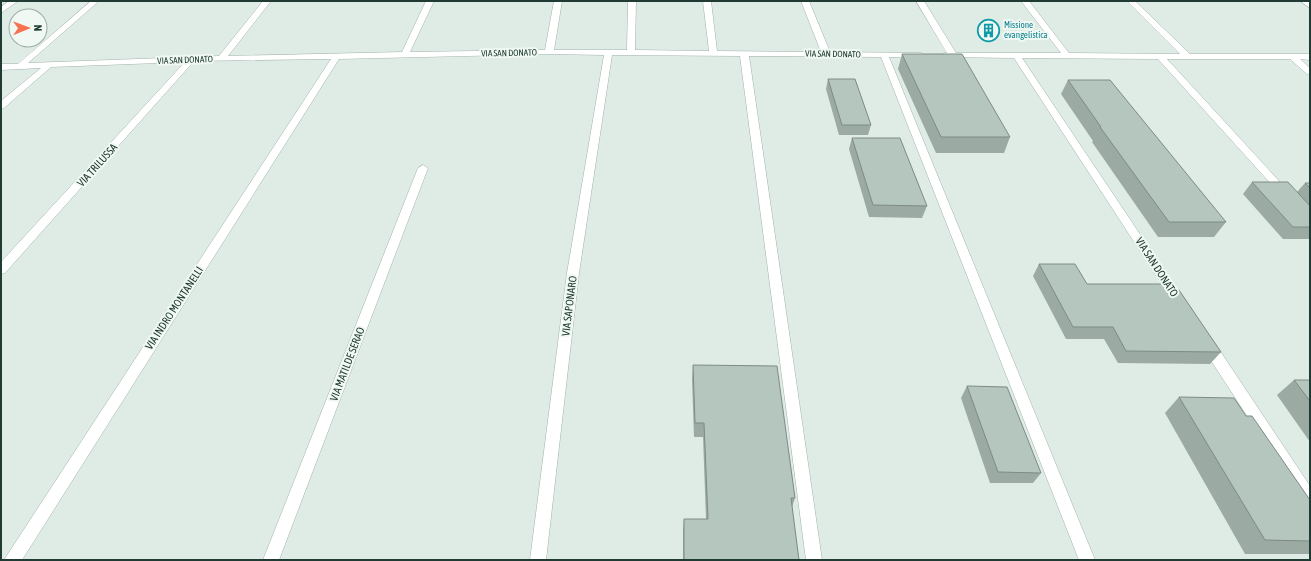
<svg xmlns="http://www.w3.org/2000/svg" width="1311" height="561" viewBox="0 0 1311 561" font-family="'Asap Condensed',sans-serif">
<rect width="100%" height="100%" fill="#dfebe5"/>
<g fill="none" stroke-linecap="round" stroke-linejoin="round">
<defs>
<path id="street" d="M9 1H18L1 13V7Z
M91 1H99L28 63 219 56 263 1H271L228 56 402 52 426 1H434L410 52 545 50 554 1H562L554 50H627L628 1H636L635 50 709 51 703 1H711L717 51 821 52 801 1H809L830 52 922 53 923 55 922 57 919 58 889 57 1095 560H1079L881 57 749 56 822 560H806L740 56 612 55 579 273 546 560H530L567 273 604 55 549 54 339 59 22 560H4L331 59 194 61 5 273 1 274V262L185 62 51 67 4 108 1 109V101L41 68 1 70V64H18Z
M916 1H924L956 53H1061L1021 1H1029L1069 53 1180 54 1127 1H1135L1190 54H1310V60L1300 59 1310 68V75L1307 74 1290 59H1167L1291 194 1286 197 1282 196 1158 59 1022 58 1186 303 1184 306 1180 308 1176 306 1014 58 944 57 943 55 944 53H947Z
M1300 1H1309L1310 8Z
M423 165 428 168 279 560H263L418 168Z
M1207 338 1212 339 1310 486V506L1305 504 1202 347 1200 343 1202 339Z"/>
</defs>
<use href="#street" stroke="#a2b3ac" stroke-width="1"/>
<use href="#street" fill="#fff" fill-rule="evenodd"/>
</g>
<path fill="#9baaa3" d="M902 54 1010 137 1004 153H936L898 69Z
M828 79 871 125 868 135H839L826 89Z
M1068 80 1226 222 1214 237H1158L1092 142 1093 141 1061 94Z
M852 138 927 206 922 218 869 217 849 149Z
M1252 182 1297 192 1305 183H1310V239H1283L1243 194Z
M1039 264 1087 284 1221 352 1210 364 1118 363 1104 339H1066L1033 276Z
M693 365 795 498 792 507 799 560H683V531L684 519H706L703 437H694L692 379Z
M1294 380H1310V442L1277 395Z
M967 386 1041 473 1033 483H990L961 398Z
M1179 397 1246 416 1310 500V554H1245L1165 413Z"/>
<path fill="#b4c6be" stroke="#7e8b85" d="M902 54H962L1010 137H941Z
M828 79H855L871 125H842Z
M1068 80H1110L1226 222H1169L1100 127H1101Z
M852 138H900L927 206 873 205Z
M1252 182H1288L1310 206V227H1293Z
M1305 183H1310V188Z
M1039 264H1075L1087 284H1163L1167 290H1179L1221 352 1126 351 1113 327H1073Z
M693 365 777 366 795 498H791L799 560H684V519H708L704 423H695Z
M1294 380H1310V401Z
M967 386 1007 387 1041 473 998 472Z
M1179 397 1234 398 1246 416H1252L1310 500V541L1265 540Z"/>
<defs>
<symbol id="building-ring" viewBox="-11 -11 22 22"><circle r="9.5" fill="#f0f8f3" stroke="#0f9aa8" stroke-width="1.5"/><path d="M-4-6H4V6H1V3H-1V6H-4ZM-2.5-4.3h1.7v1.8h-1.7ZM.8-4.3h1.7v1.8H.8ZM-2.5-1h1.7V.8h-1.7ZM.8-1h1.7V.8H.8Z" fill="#0f9aa8"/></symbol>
</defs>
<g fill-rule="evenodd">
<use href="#building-ring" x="976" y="18" width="25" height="25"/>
</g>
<g text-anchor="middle" stroke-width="4" stroke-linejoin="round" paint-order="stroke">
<g font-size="9" fill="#0d838f" stroke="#f0f8f3" text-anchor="start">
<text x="1004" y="28">Missione<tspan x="1004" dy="10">evangelistica</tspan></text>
</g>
<g font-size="9" fill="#203b33" stroke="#f0f8f3">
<text transform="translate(509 53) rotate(-1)" y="3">VIA SAN DONATO</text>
<text transform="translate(833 54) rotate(1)" y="3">VIA SAN DONATO</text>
<text transform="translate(185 60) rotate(-2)" y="3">VIA SAN DONATO</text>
</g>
<g font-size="11" fill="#203b33" stroke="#f0f8f3">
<text transform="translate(97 165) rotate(-48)" y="4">VIA TRILUSSA</text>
<text transform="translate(1157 267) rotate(57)" y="4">VIA SAN DONATO</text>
<text transform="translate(569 306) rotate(-83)" y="4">VIA SAPONARO</text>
<text transform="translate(174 308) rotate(-57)" y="4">VIA INDRO MONTANELLI</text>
<text transform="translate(347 364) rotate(-69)" y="4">VIA MATILDE SERAO</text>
</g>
</g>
<rect width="1311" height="561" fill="none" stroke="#203b33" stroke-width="4"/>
<g transform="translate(28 28) rotate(89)"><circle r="19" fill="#f0f8f3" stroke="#9daca6"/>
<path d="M0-3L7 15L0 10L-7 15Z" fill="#f77251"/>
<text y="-6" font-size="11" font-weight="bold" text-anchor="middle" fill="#203b33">N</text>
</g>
</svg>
